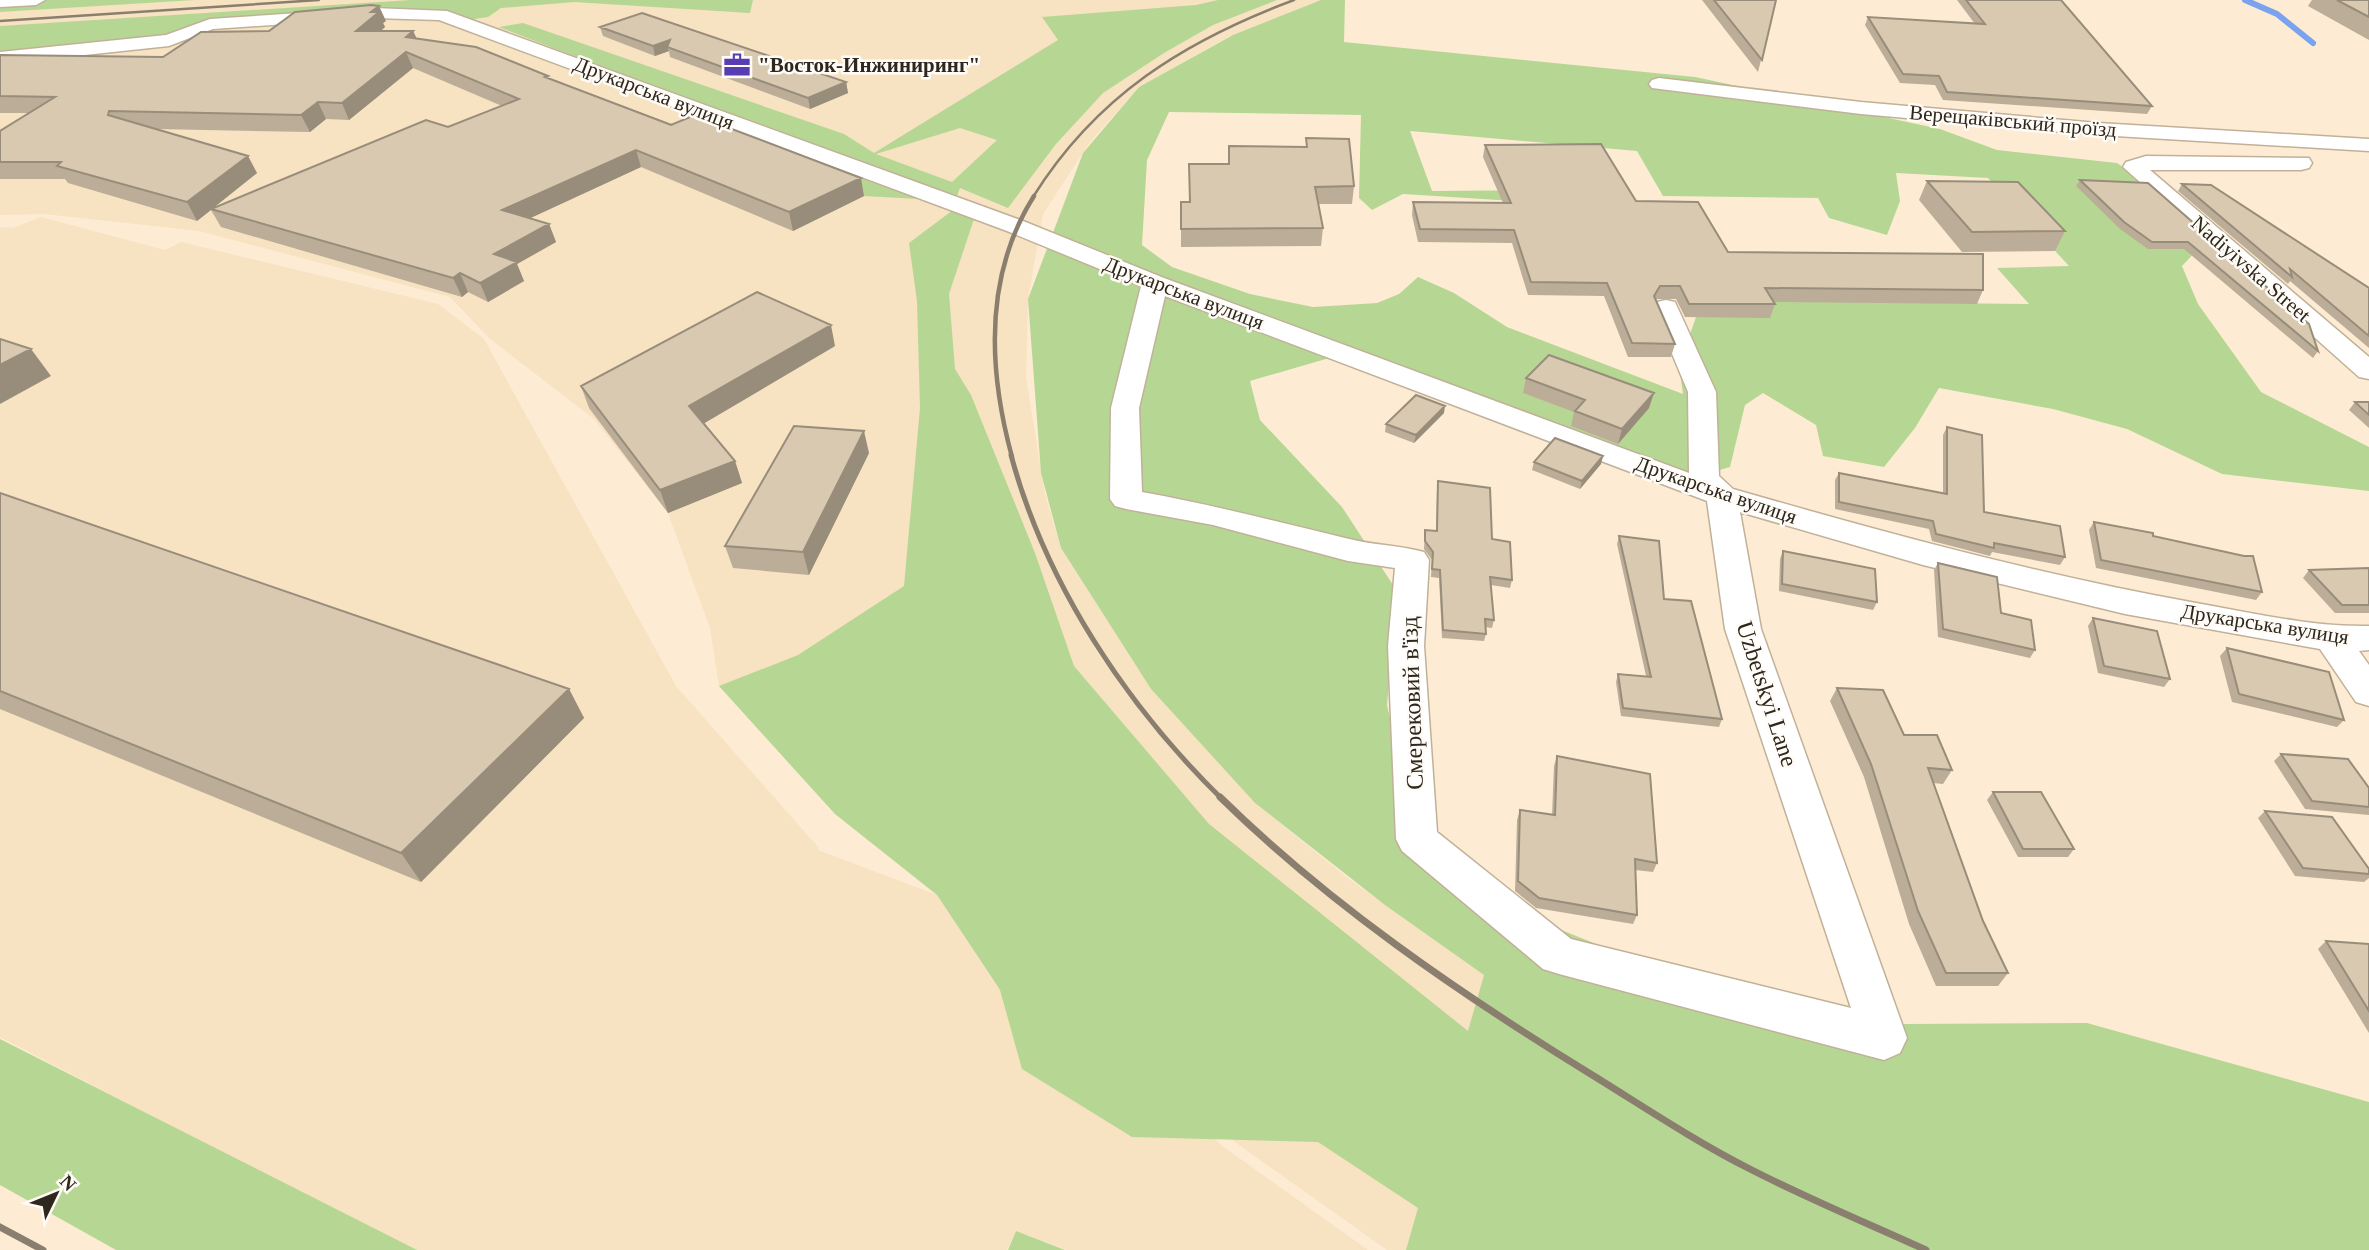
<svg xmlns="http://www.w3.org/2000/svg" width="2369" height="1250" viewBox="0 0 2369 1250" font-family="Georgia,serif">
<rect width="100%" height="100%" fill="#fdecd3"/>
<path fill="#f7e2c2" d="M0 0H1321L1226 38 1139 87 1090 142 1043 214 1028 299 1026 377 1045 495 1061 548 1151 689 1255 803 1349 879 1485 975 1410 1250H1387L1232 1140 1074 982 943 872 835 814 719 686 710 628 668 513 594 419 489 338 450 297 199 231 44 214 0 215Z
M41 217 165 250 181 242 438 304 484 339 676 686 818 847V850L937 895 998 988 1076 987 1221 1145 1368 1250H1067L1016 1231 1007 1250H411L0 1037V227L13 228Z"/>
<path fill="#b6d793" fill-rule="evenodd" d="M35 0H195L0 12V2Z
M411 0H753L750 13 574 2 501 8 488 17 462 21 441 15 210 24 129 50 0 59V26Z
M1218 0H1277L1213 25 1164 53 1103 93 1056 144 1008 208 960 188 955 201 864 196 712 137 737 120 499 27 523 23 844 134 874 153 1058 40 1042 17 1196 5ZM960 128 997 140 952 182 876 154Z
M1321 0H1345L1344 42 1695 77 1940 129 1997 150 2117 163 2184 210 2199 248 2182 266 2198 304 2261 392 2369 447V491L2222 474 2127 429 2053 409 1939 388 1915 428 1884 467 1823 456 1816 425 1763 393 1745 405 1730 467 1682 481 1343 354 1250 381 1260 420 1342 507 1397 591 1387 705 1417 839 1504 907 1738 1001 1884 1038 1903 1024 2087 1023 2369 1102V1250H1406L1418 1208 1318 1142 1132 1137 1022 1069 1000 990 937 895 835 814 719 686 798 655 904 586 920 408 917 301 909 243 957 207 975 216 949 294 955 369 971 395 1035 553 1074 666 1209 824 1468 1031 1484 975 1385 905 1255 803 1151 689 1061 548 1041 473 1028 299 1083 153 1139 87 1233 35ZM1169 112 1361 115 1359 198 1372 210 1403 194 1564 204 1552 190 1432 191 1410 131 1637 151 1663 196 1818 198 1829 218 1887 235 1900 201 1896 173 1988 178 2069 266 1997 268 2029 304 1760 301 1696 317 1679 366 1683 394 1507 327 1454 293 1418 277 1399 294 1377 303 1313 307 1250 294 1172 267 1142 245 1147 160Z
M0 1039 417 1250H116L0 1185Z
M1016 1231 1065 1250H1008Z"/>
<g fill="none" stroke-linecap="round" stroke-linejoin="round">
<path stroke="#7aa2ef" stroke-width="6" d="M2245 0 2277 14 2313 43"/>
<defs>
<path id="minor" d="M0 0H45L36 5 0 7Z
M374 8 447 11 1023 221 1164 278 1689 473 1688 392 1653 308 1657 302 1666 300 1675 302 1716 392 1719 476 1733 489C1886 533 2039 575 2196 603 2254 613 2311 627 2369 626V650L2359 651 2369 665V706L2356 702 2320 649 2125 614 1923 565 1740 512 1761 629 1907 1038 1900 1053 1884 1060 1559 974 1543 969 1402 851 1396 839 1388 646 1395 568 1348 561 1213 525 1126 509 1115 506 1110 499 1111 408 1141 286 1007 231 439 20 374 18 213 29 169 46 0 64V52L166 35 210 19ZM1165 296 1707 501 1725 629 1851 1008 1571 939 1437 832 1424 646 1429 560 1424 552C1398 545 1371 545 1345 538 1277 522 1210 504 1142 492L1139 408Z
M1659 78 1861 102 2098 123 2369 139V151L2098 135 1861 114 1652 88 1649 84 1652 80Z
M2146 156 2309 158 2312 163 2309 168 2301 170H2150L2369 357V379L2359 377 2123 167 2126 162Z"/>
</defs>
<use href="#minor" stroke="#c1b198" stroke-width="3"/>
<use href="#minor" fill="#fff" fill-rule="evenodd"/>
<path stroke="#8a7f6e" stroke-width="2.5" d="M0 21 319 0
M1033 197C1096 96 1184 41 1294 0"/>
<path stroke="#8a7f6e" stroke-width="4.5" d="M1012 457C988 369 984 275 1034 196"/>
<path stroke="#8a7f6e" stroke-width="5" d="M1011 455C1046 585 1127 706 1222 799"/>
<path stroke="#8a7f6e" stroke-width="7" d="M1220 797C1329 904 1459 993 1589 1073 1641 1105 1693 1140 1748 1168 1806 1198 1867 1223 1926 1250
M0 1227 43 1250"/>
</g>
<path fill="#bbad97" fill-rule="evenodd" d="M1702 0H1776L1758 72Z
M1957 0H2061L2152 106 2147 114 1943 100 1935 85 1900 83 1865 25 1868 17 1975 24Z
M2312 0H2369V40L2308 6Z
M386 21 383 23 385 27 381 31H413L417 39 548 76 549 78 864 196 793 231 641 167 530 218 549 224 556 242 517 264 524 281 488 302 468 292 462 297 221 227 211 210 197 221 68 183 65 179H0V131L29 113H0V55L163 57 269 31ZM413 68 502 106 448 127 213 208 257 173 156 129 310 132 326 119 349 120Z
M600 27 846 82 848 93 810 109 670 57 669 51 655 56 603 36Z
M1306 138 1354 186 1352 204H1318L1323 228 1321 246 1181 247V202H1190L1189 164H1228L1306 147Z
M1485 145 1636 201 1728 252 1983 290 1977 304 1773 302 1775 304 1770 318 1685 317 1676 299H1656L1675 344 1671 357H1628L1604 296 1528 295 1512 243 1418 242 1412 215 1413 202 1503 203 1483 157Z
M2080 180 2148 183 2318 351 2313 358 2184 249H2148L2120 229 2076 186Z
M1927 181 2065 231 2055 251 1962 252 1919 200Z
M2182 184 2369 288V348L2290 281 2288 284 2178 191Z
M835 346 703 424 735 461 742 483 668 513 589 408 581 386Z
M1526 378 1649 408 1618 444 1571 426 1574 412 1523 393Z
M2355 402H2369V428L2349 410Z
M1444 413 1414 443 1385 432 1386 424Z
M1947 427 1984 512 2065 557 2060 565 1992 552 1990 556 1932 541 1929 529 1835 509V480L1839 473 1943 494V435Z
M869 453 809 575 733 568 725 546Z
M1534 462 1601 464 1580 489 1532 470Z
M1438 481 1492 539 1512 580 1510 588 1491 585 1494 620 1492 628 1485 627 1486 634 1484 641 1442 638 1439 578 1431 577 1432 560 1424 549 1425 530 1436 531 1437 489Z
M0 493 569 689 584 718 421 882 0 709Z
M2094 522 2153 536 2262 592 2256 600 2096 568 2089 530Z
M1619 536 1664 599 1722 719 1719 727 1621 716 1616 682 1618 674 1646 676 1617 544Z
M1783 551 1877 602 1873 610 1779 591 1780 559Z
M1938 563 2001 613 2035 650 2030 658 1938 637 1934 570Z
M2369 568V613H2335L2303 578 2309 570Z
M2093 618 2170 679 2164 687 2098 673 2088 626Z
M2227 648 2344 720 2337 727 2232 702 2220 656Z
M1837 688 1952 770 1943 784 1933 783 1983 921 2008 973 1998 986H1936L1909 924 1864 777 1830 701Z
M2281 754 2369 788V815L2305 809 2274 761Z
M1557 756 1657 863 1653 872 1635 870 1637 915 1633 924 1536 908 1515 891 1517 820 1520 810 1552 815 1554 766Z
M1993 792 2074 849 2068 857H2018L1987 800Z
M2265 811 2369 869V878L2364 882 2295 876 2258 818Z
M2326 941 2369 944V1033L2318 949Z"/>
<path fill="#988d7b" d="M379 6 386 21 383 23 385 27 362 47 356 31 371 12Z
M413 31 420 46 406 37Z
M670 40 667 47 669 51 655 56 653 46Z
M406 52 413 68 349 120 342 103Z
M846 82 848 93 810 109 808 98Z
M318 102 326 119 310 132 301 115Z
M636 150 641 167 509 228 502 210Z
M248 156 257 173 197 221 187 202Z
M861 178 864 196 793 231 789 212Z
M549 224 556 242 517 264 524 281 488 302 480 283 494 254Z
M460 273 468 292 462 297 453 278Z
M831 325 835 346 696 428 689 406Z
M31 349 51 376 0 404V365Z
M1654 393 1649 408 1618 444 1622 429Z
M1445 406 1444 413 1414 443 1416 435Z
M864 431 869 453 809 575 803 552Z
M1603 456 1601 464 1580 489 1582 481Z
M735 461 742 483 668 513 660 490Z
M569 689 584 718 421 882 401 853Z"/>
<path fill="#d9c9b0" stroke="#988d7b" stroke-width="2" d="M1714 0H1776L1762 60Z
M1966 0H2061L2152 106 1947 92 1939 76 1903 74 1868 17 1985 24Z
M2337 0H2369V17Z
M371 5 379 6 371 12H379L356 31H413L406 37 476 47 548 76 545 77 671 125 695 115 861 178 789 212 636 150 502 210 549 224 494 254 517 262 480 283 460 273 453 278 211 209 426 120 448 127 519 99 406 52 342 103 318 102 301 115 109 111 108 115 248 156 187 202 57 166 61 162H0V131L55 97 0 96V55L163 57 201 32 269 31 295 12Z
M642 13 846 82 808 98 667 47 670 40 653 46 600 27Z
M1306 138 1349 139 1354 186 1315 187 1323 228 1181 229V202H1190L1189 164H1229V146L1307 147Z
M1601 144 1636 201 1698 202 1728 252 1983 254V290L1765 288 1775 304H1689L1680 286H1660L1654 296 1675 344 1632 343 1607 283 1531 282 1514 230 1420 229 1413 202 1511 203 1485 145Z
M2080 180 2148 183 2309 324 2318 351 2188 242H2152L2124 222Z
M1927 181 2018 182 2065 231 1972 232Z
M2182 184 2211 185 2369 288V336L2290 269 2292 277Z
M757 292 831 325 689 406 735 461 660 490 581 386Z
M0 339 31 349 0 365Z
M1549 355 1654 393 1622 429 1575 411 1585 400 1526 378Z
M1416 395 1445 406 1416 435 1386 424Z
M2355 402H2369V415Z
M794 426 864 431 803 552 725 546Z
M1947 427 1982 435 1984 512 2060 526 2065 557 1994 543V548L1936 534 1933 521 1839 502V473L1947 494Z
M1555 438 1603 456 1582 481 1534 462Z
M1438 481 1490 488 1492 539 1510 542 1512 580 1490 577 1494 620 1485 619 1486 634 1443 630 1440 570 1432 569 1433 552 1425 541V530L1437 531Z
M0 493 569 689 401 853 0 691Z
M2094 522 2153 533V536L2244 556H2253L2262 592 2101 560Z
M1619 536 1659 541 1664 599 1691 601 1722 719 1623 708 1618 674 1651 677Z
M1783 551 1875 569 1877 602 1782 584Z
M1938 563 1997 577 2001 613 2031 620 2035 650 1943 629Z
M2369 568V605H2342L2309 570Z
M2093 618 2157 631 2170 679 2104 666Z
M2227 648 2329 672 2344 720 2239 694Z
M1837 688 1883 690 1904 735H1937L1952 770 1928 768 1983 921 2008 973H1946L1918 911 1871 764Z
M2281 754 2348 759 2369 788V807L2312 801Z
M1557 756 1650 774 1657 863 1635 859 1637 915 1539 898 1518 881 1520 810 1555 815Z
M1993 792H2041L2074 849H2023Z
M2265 811 2332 817 2369 869V874L2303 868Z
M2326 941 2369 944V1011Z"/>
<defs>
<symbol id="office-bare" viewBox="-9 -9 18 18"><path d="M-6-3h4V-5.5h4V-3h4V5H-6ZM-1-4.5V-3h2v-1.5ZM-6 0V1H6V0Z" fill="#573cb4" stroke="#fffbf6" stroke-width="2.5" paint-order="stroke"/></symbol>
</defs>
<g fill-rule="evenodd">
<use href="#office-bare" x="718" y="46" width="38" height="38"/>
</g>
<g text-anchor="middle" stroke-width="5" stroke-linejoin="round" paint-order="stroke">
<g font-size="21" font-weight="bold" fill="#2d271d" stroke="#fffbf6" text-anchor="start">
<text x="758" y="72">"Восток-Инжиниринг"</text>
</g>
<g font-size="21" fill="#2d271d" stroke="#fffbf6">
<text transform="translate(654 93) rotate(21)" y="7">Друкарська вулиця</text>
<text transform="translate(2013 121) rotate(5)" y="7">Верещаківський проїзд</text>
<text transform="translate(2251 269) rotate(41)" y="7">Nadiyivska Street</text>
<text transform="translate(1184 293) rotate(21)" y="7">Друкарська вулиця</text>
<text transform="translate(1716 490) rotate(19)" y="7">Друкарська вулиця</text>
<text transform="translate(2265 624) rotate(9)" y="7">Друкарська вулиця</text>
</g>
<g font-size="24" fill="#2d271d" stroke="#fffbf6">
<text transform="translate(1767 694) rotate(72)" y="8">Uzbetskyi Lane</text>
<text transform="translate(1412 703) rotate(-92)" y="8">Смерековий в'їзд</text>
</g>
</g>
<g transform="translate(56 1194) rotate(47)" stroke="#fffbf6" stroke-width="5" paint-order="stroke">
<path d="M0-5L12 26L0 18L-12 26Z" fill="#2d271d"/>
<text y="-10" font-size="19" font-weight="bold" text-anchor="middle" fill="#2d271d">N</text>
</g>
</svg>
